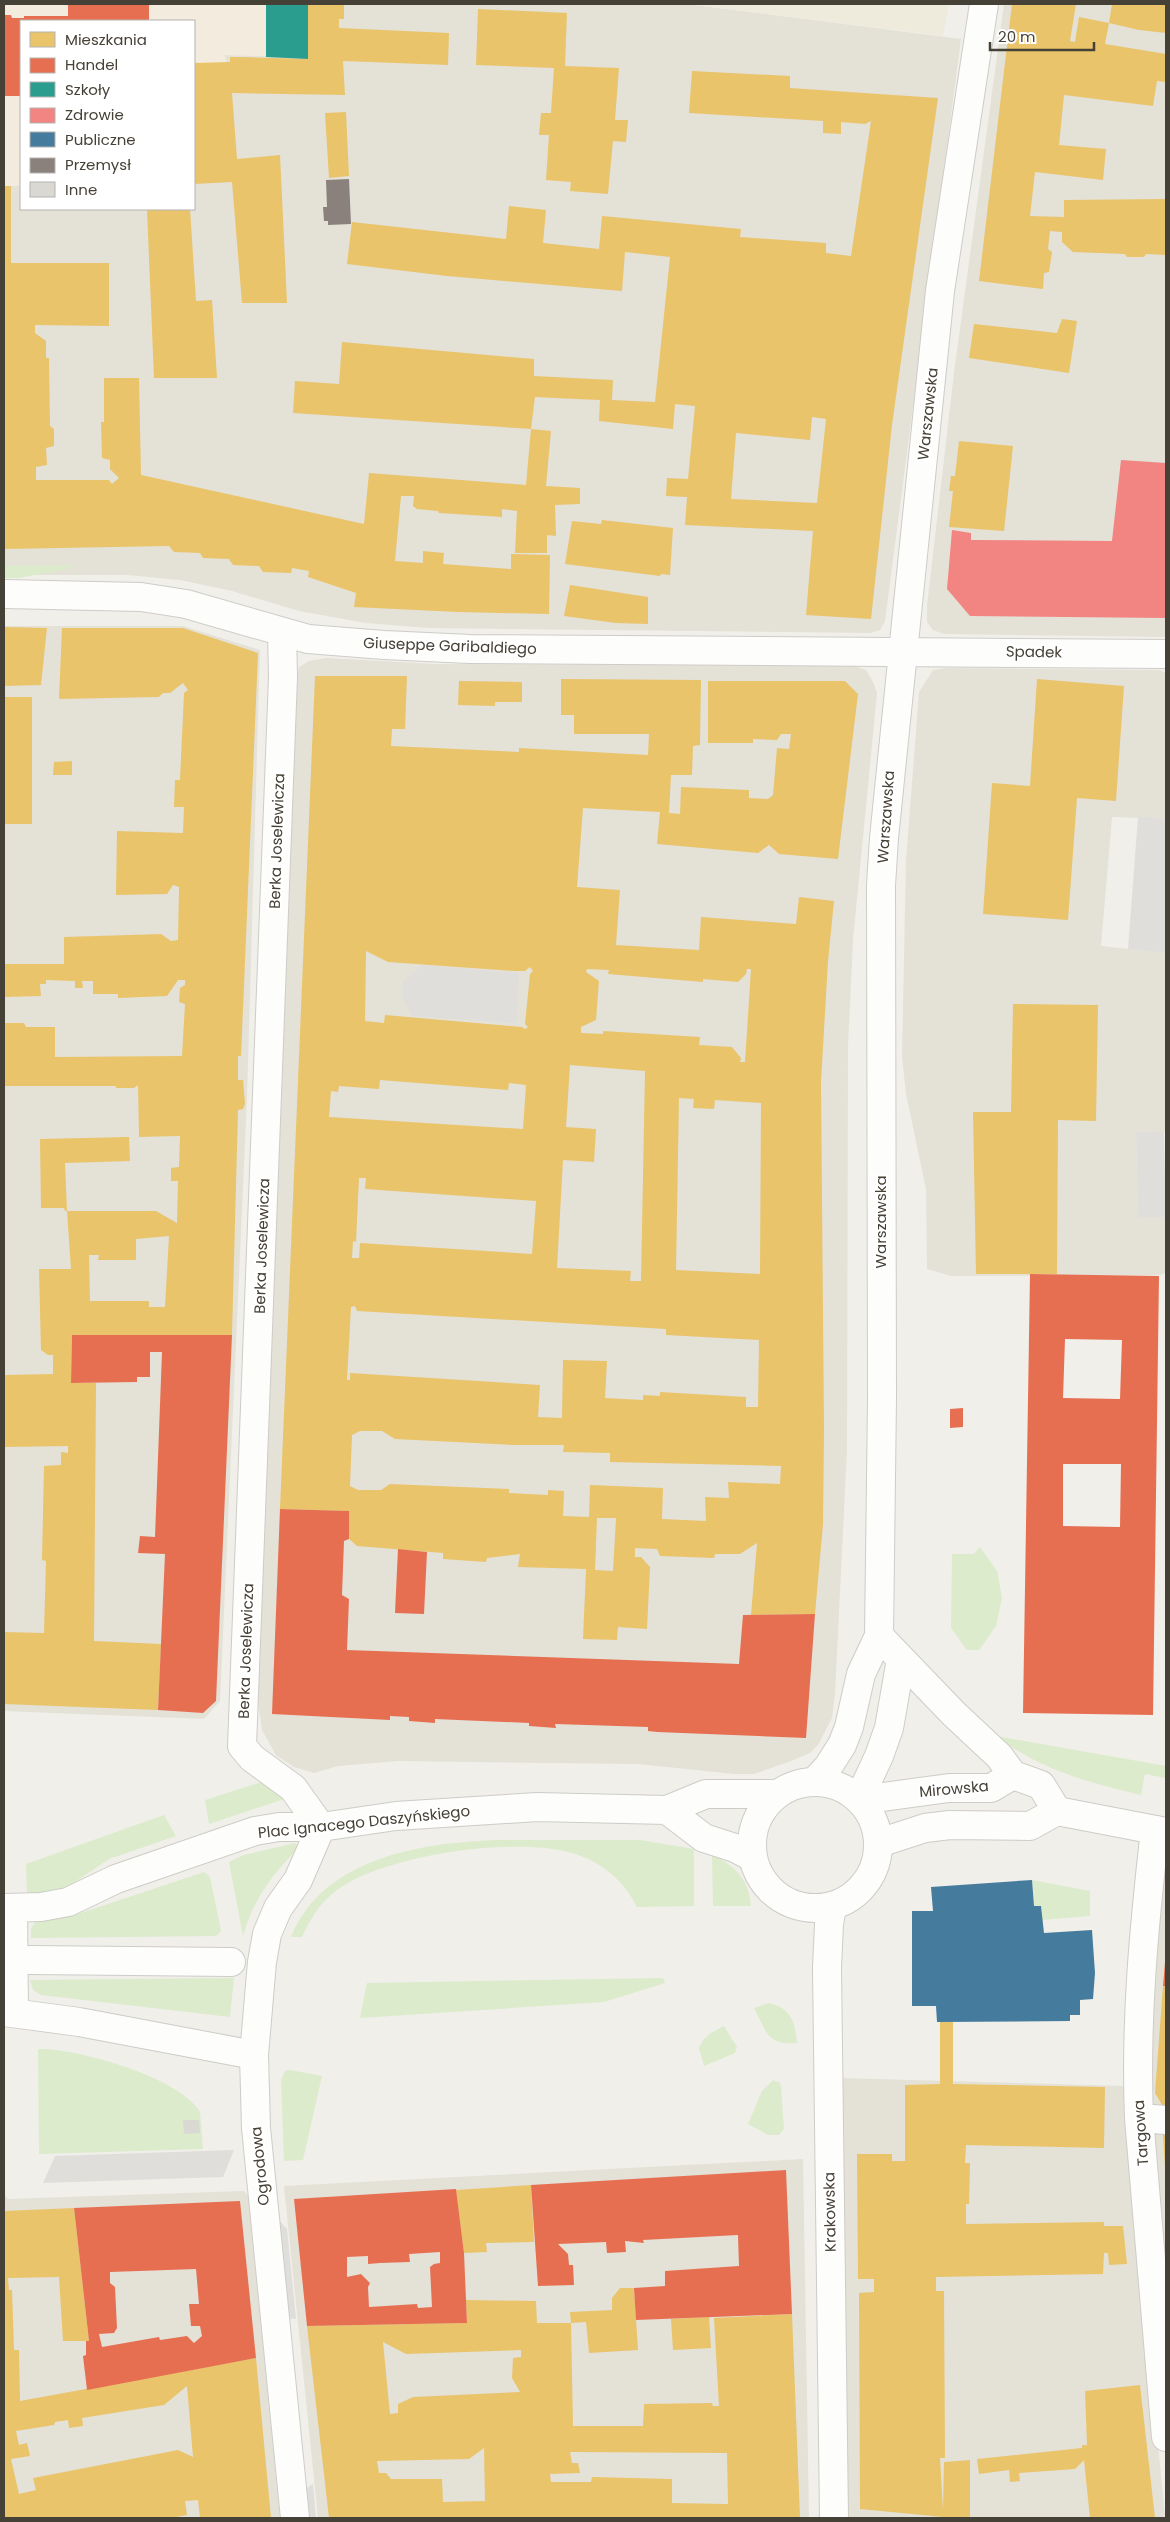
<svg xmlns="http://www.w3.org/2000/svg" width="1170" height="2522" viewBox="0 0 1170 2522" font-family="Poppins,sans-serif">
<rect width="100%" height="100%" fill="#f0efea"/>
<path fill="#e4e1d7" d="M312 4H687L961 39 885 621 880 630 870 633 428 628 366 623 299 611 232 591 180 580 127 575H4V186H21V209H194V182L238 181 225 55 314 57Z
M1004 4H1166V637L944 634 933 630 927 622V606L954 373Z
M4 626H183L260 650 247 1097 220 1701 204 1719 4 1711Z
M327 658 435 664 855 666 866 670 873 682 877 693 853 940 848 1047 847 1450 835 1693 832 1718 818 1745 810 1753 791 1761 754 1774H734L638 1764 398 1761 338 1766 314 1773 294 1767 276 1755 262 1730 257 1695 296 679 299 667 309 661Z
M946 668 1160 670 1166 673V819L1112 817 1101 946 1166 953V1131L1136 1132 1138 1217H1166V1273L1160 1275 951 1276 927 1269 926 1189 906 1094 902 1056 906 861 919 692 933 670Z
M1166 1869V2289L1148 2090 1161 1883Z
M841 2078 1124 2086 1165 2518H848Z
M803 2159 809 2518H318L284 2186Z
M244 2191 248 2196 280 2518H4V2194L8 2199Z"/>
<path fill="#f3ebdd" d="M4 4H312L314 57 225 55 238 181 194 182V21H21V186H4Z"/>
<path fill="#eeeadc" d="M687 4H949L943 36Z"/>
<path fill="#dcebcb" d="M72 565V568L19 578H4V566Z
M980 1547 997 1571 1002 1598 996 1626 979 1650H967L951 1628 952 1554H974Z
M996 1736 1166 1766V1778L1145 1774 1141 1795C1087 1782 1041 1770 996 1736Z
M265 1781 285 1795 284 1799 209 1824 205 1800Z
M164 1815 176 1836 109 1859 63 1890 31 1897 27 1893 26 1864Z
M497 1840H640L694 1849V1906L637 1907C624 1881 603 1863 575 1854 519 1835 374 1855 330 1896 317 1907 309 1922 302 1937H291C324 1857 421 1843 497 1840Z
M295 1843 299 1848C273 1873 253 1900 243 1936L229 1862 244 1855Z
M712 1855C736 1866 749 1880 751 1906H713Z
M204 1872 210 1877 221 1931 216 1936 31 1938V1929L37 1919 81 1913Z
M1032 1880 1090 1891V1916L1042 1920 1041 1906H1034Z
M234 1978 230 2017 41 1995 33 1990 30 1980Z
M663 1978 665 1983 604 2002 360 2018 367 1983Z
M769 2003C791 2008 795 2022 797 2043 766 2045 767 2032 754 2008Z
M724 2026 737 2047 735 2053 704 2066 699 2048C704 2035 713 2032 724 2026Z
M38 2049C76 2048 180 2077 200 2112L203 2149 39 2154Z
M290 2070 322 2076 303 2160 284 2161 281 2080 285 2071Z
M773 2080 780 2083 781 2087 784 2129 779 2135H768L748 2124 762 2091Z"/>
<path fill="#dfdeda" d="M1138 817 1166 819V953L1128 949Z
M422 965 519 973 517 1023 412 1016 402 997 403 981Z
M1164 1131 1166 1217H1138L1136 1132Z
M234 2150 223 2177 43 2183 55 2156Z
M277 2218 287 2229 296 2319 286 2318Z
M313 2484 316 2518H307L304 2490Z"/>
<path fill="#e9c46a" fill-rule="evenodd" d="M308 4H344V19H339V28L449 33 448 65 343 61 345 95 232 93 237 159 280 155 283 218 287 303H242L232 182 194 184V63L230 62V57H240L308 59Z
M1012 4H1076L1070 41 1075 42 1079 17 1109 23 1105 44 1166 54V82L1157 81 1153 106 1064 95 1059 145 1106 149 1103 180 1035 172 1030 216 1064 217V200L1166 199V255L1146 254 1144 257H1127L1125 254 1073 252 1062 242V232L1050 231 1048 249 1052 252 1049 272 1044 273 1043 289 979 281Z
M1112 4H1166V33L1139 30 1109 23Z
M478 9 567 13 565 66 619 68 615 120H628L626 142 613 141 608 194 570 191 571 182 546 180 549 135H539L541 113H551L554 68 476 65Z
M692 71 790 76V88L938 98 892 425 871 619 806 615 813 531 685 525 687 497 666 496 667 478 688 479 695 406 675 404 673 429 599 421 600 400 576 399 535 397 531 429 293 413 295 381 339 384 342 342 534 359V376L613 380 612 400 655 402 670 257 625 252 622 291 447 276 347 264 352 222 506 239 509 206 546 210 543 243 599 249 602 216 741 229 740 237 826 243V253L851 256 871 121 865 124 841 122V134L823 133V121L689 113ZM812 417 826 419 817 503 731 499 736 433 810 440Z
M346 112 349 176 329 178 325 113Z
M4 186H11V263H109V326L35 325V333L46 341V358H49L50 426 54 429V446L46 448 47 465 36 467V480H109L112 484 119 478 110 469V460L102 458 101 422H104V378H139L141 475 364 524 369 473 526 485 531 429 551 431 546 486 580 488V504L555 505 556 536 547 535V553H515L517 511 502 509V517L439 513 438 511 417 509 413 506 414 496H401L395 561 423 563V551L444 553 443 564 511 569V554L550 555 549 614 458 612 354 607 356 593 308 577 309 571 292 568 291 573 263 572 259 566 233 565 229 559 203 558 200 553 174 552 169 546 4 549Z
M147 209H190L196 301 212 300 217 378H154Z
M1062 319 1077 321 1069 373 969 358 974 324 1057 333Z
M959 441 1013 446 1004 531 949 527 953 491H949L951 476H955Z
M602 520 673 528 670 575 661 574 660 576 565 564 572 521 601 524Z
M570 585 648 597V624L616 623 564 616Z
M4 627 47 628 41 685 4 686Z
M62 628H183L258 653 241 1056H238V1080H243L245 1104 243 1109 238 1110 232 1335H72L71 1383H96L94 1641 161 1644 158 1710 4 1704V1632L44 1633 46 1561 42 1560 44 1466 61 1465V1452L68 1453V1446L4 1447V1375L53 1374V1355H48L41 1350 39 1269H71L67 1211H156L177 1223 178 1181H171V1168L179 1167 180 1136 139 1137 138 1085 134 1088H116V1086H4V1023H24L26 1027H55V1057L182 1056 185 1004 179 1002 180 988 185 985V980H178L167 996 118 998V994H93V981H82L83 988H75V981L46 980V984H40L41 996 4 997V964H64V937L161 934 171 941 178 940 179 887 173 885 167 894 116 895 117 831 183 833 184 807H174L175 780H180L184 693 188 690 183 683 170 693H163L159 697 59 699ZM169 1236 165 1307H149V1301H90L89 1255H99L98 1260H136V1239Z
M315 676H407L405 729H392L391 746 519 752V748L648 755 649 734H574V715H561V679L701 680 700 745 693 746 692 775H671L669 813 680 814 681 787 749 790V798L768 799 773 795 777 748 789 749 791 734H781L777 740 753 739V743H708V681H845L858 694 838 859 779 854 769 845 758 853 657 844 660 812 583 808 577 887 620 890 616 945 699 950 701 917 796 924 799 897 834 901 828 961 821 1082 824 1430 823 1524 815 1614 751 1615 757 1543 740 1554H715L714 1558 660 1556 657 1549 635 1548V1557H641L650 1567 647 1629 618 1627 617 1640 583 1639 586 1569 518 1567 520 1554 487 1558 486 1562 443 1559V1553L357 1546 349 1539V1511L280 1509ZM366 951 388 962 515 971H525L530 967 533 971 530 974 525 1024 528 1027 525 1029 522 1027 385 1015 384 1023 365 1021ZM587 969 609 970 608 974 703 982V979L738 982 746 974 747 969H751L745 1062H740L741 1058 732 1047 699 1045 700 1037 603 1031V1034L581 1033V1027L596 1020 599 981 586 972ZM570 1065 645 1071 641 1281H630L631 1271 557 1268 563 1160 594 1162 596 1129 566 1127ZM380 1080 508 1090 509 1083 526 1085 523 1129 329 1117 331 1091 338 1092 339 1086 379 1089ZM679 1098 694 1099 693 1108 714 1109 715 1100 761 1103 760 1274 676 1270ZM359 1178H366L365 1189 536 1201 532 1254 360 1243 359 1258H352L353 1241 356 1242ZM355 1306 357 1311 666 1329V1335L759 1340 758 1407H746V1397L660 1392V1396L643 1395V1400L605 1398 607 1361 563 1360 562 1418 538 1417 540 1385 350 1373V1380H347L351 1307ZM360 1431H382L395 1439 513 1445H564L563 1452 610 1453V1462L781 1466 780 1484 728 1482 729 1498 705 1497 706 1521 662 1519 663 1488 590 1485 589 1517 563 1516 564 1491 548 1490V1495L509 1493V1489L390 1484 381 1490H358L350 1486 352 1435ZM597 1518H616L613 1571 595 1570Z
M1037 679 1124 686 1116 801 1077 798 1068 920 983 914 992 783 1030 786Z
M459 681 522 682V702H495V706L458 705Z
M4 697H32V824H4Z
M72 761V775H53L54 762Z
M1013 1004 1098 1005 1096 1121 1058 1120 1057 1274H976L973 1112H1011Z
M129 1137 130 1161 65 1163 67 1211H65L64 1208H41L40 1139Z
M1163 1986H1166V2112L1155 2093Z
M940 2022H953V2084L1105 2087 1104 2148 966 2145 965 2163H970L969 2204H966V2224L1104 2222V2226H1123L1127 2264 1109 2265 1108 2253H1104L1103 2274 936 2277V2291H944L945 2458H940L943 2510 944 2462 970 2460V2518L943 2517 860 2509 859 2293 874 2292V2279H858L857 2154H892V2161H905V2085L940 2084Z
M1163 2134H1166V2168H1165Z
M531 2185 534 2242 486 2243 487 2252 464 2253 456 2190Z
M74 2208 89 2341H63L59 2277 8 2278 9 2290H12L14 2350H19L20 2401 256 2358 271 2518H200L198 2500 185 2501 187 2515 170 2518H4V2211ZM187 2386 193 2457 178 2450 33 2478 36 2490 19 2494 11 2459 30 2456 27 2443 19 2445 16 2431 54 2425 55 2422 68 2420 69 2428 83 2426 82 2418 164 2405Z
M620 2288H634L638 2350 589 2353 586 2322 571 2323 570 2312 612 2310V2298Z
M466 2300 536 2301 537 2323H571L573 2426H643L644 2404 712 2403 713 2406H719L714 2318 792 2314 800 2518H329L307 2326 467 2323ZM383 2342 406 2354 521 2350V2357L513 2358 512 2378 520 2392 413 2397 398 2404V2413L390 2414ZM484 2448 485 2501 443 2502 442 2479H391L386 2473H379L377 2461 469 2459ZM570 2452 727 2453 728 2504 672 2503V2479L592 2477 591 2482H551L550 2474 580 2473 578 2463H572Z
M709 2317 711 2348 673 2350 671 2319Z
M1140 2385 1155 2518H1090L1084 2460 1075 2469 1019 2473 1020 2481 1010 2482 1009 2470 979 2474 977 2459 1082 2448V2445H1087L1085 2391Z"/>
<path fill="#e76f51" fill-rule="evenodd" d="M68 4H149V21H21V96H4V15H11L12 18H24V16H68Z
M1030 1274 1159 1276 1153 1715 1023 1713ZM1065 1339 1122 1340 1120 1399 1063 1398ZM1063 1464H1121L1120 1527 1063 1526Z
M72 1335H232L216 1701 203 1713 158 1710 165 1554 138 1553 140 1536 155 1537 162 1352H150V1377H137V1382L71 1383Z
M963 1408V1427L950 1428V1409Z
M280 1509 349 1511V1539L344 1541 342 1595 349 1599 347 1650 739 1664 743 1615 815 1614 806 1738 657 1732 648 1731V1727L555 1724 556 1728 529 1726V1723L435 1719V1723L409 1721V1717L390 1716V1720L272 1714Z
M398 1549 427 1552 424 1614 395 1613Z
M1165 1962H1166V1986H1163Z
M786 2170 792 2314 636 2320 634 2288 665 2286V2271L739 2266 738 2235 643 2240 644 2243 625 2241 626 2252 607 2253 606 2242 558 2244 568 2254 569 2265H573L574 2285 538 2286 531 2185Z
M456 2189 464 2253 467 2323 307 2326 294 2199ZM440 2252V2263L434 2264 430 2267 432 2307 418 2308 417 2304 369 2307 368 2287 370 2283 361 2274 347 2277V2257L368 2256V2264L380 2263 410 2262 409 2254Z
M240 2201 256 2358 87 2390 83 2356 86 2355V2341H89L74 2208ZM196 2269 199 2304H189L191 2326H200L202 2336 194 2343 187 2336 160 2340 159 2337 102 2347 99 2334 114 2333 117 2328 115 2287 110 2283V2272Z"/>
<path fill="#2a9d8f" d="M266 4H308V59L266 57Z"/>
<path fill="#f28482" d="M1121 460 1166 463V618L970 616 947 589 952 530 971 533V540L1112 541Z"/>
<path fill="#457b9d" d="M1032 1880 1034 1906H1041L1044 1933 1092 1930 1095 1973 1093 1999 1080 2000V2015H1070V2021L937 2022 936 2006H912V1911H933L931 1887Z"/>
<path fill="#8a817c" d="M349 179 351 224 328 225V221H324L323 207H327L326 180Z"/>
<path fill="#dad8d3" d="M183 2120H199L200 2133 184 2134Z"/>
<g fill="none" stroke-linecap="round" stroke-linejoin="round">
<defs>
<path id="pedestrian" d="M30 1960 231 1962"/>
<path id="minor" d="M282 632 283 677 242 1746 252 1758 293 1788 321 1827
M1155 1830C1144 1926 1135 2021 1139 2118L1166 2437
M4 1908 41 1907 68 1902 116 1879 255 1831 279 1827H321
M13 1908 14 2012
M4 2012 79 2022 254 2055
M1139 2118 1166 2120"/>
<path id="tertiary" d="M4 594 141 597 186 604 308 639 384 645 470 649 1166 654
M879 1636 954 1714 999 1756 1013 1775
M1013 1775 1041 1785 1057 1811
M815 1781 828 1767 842 1745 849 1727 861 1674 879 1636 882 1399 881 885 884 838 940 291 984 4
M752 1845a63 63 0 1 1 126 0a63 63 0 1 1-126 0Z
M859 1799 879 1756 889 1728 901 1659
M861 1800 949 1788H991L1013 1775
M667 1810 704 1838 735 1848 752 1857
M879 1843 925 1828 950 1825 1030 1826 1057 1811 1166 1832
M832 1907 829 1924 827 1968 834 2518
M295 2518 256 2128 254 2055 262 1962 267 1934 278 1908 298 1880 321 1827 396 1816 537 1807 667 1810 706 1794H777"/>
</defs>
<use href="#pedestrian" stroke="#ceccc7" stroke-width="30"/>
<use href="#minor" stroke="#ceccc7" stroke-width="30"/>
<use href="#tertiary" stroke="#ceccc7" stroke-width="30"/>
<use href="#pedestrian" stroke="#fdfdfc" stroke-width="28"/>
<use href="#minor" stroke="#fdfdfc" stroke-width="28"/>
<use href="#tertiary" stroke="#fdfdfc" stroke-width="28"/>
</g>
<g text-anchor="middle" stroke-width="5" stroke-linejoin="round" paint-order="stroke">
<g font-size="15" fill="#464136" stroke="#fff">
<text transform="translate(928 414) rotate(-84)" y="5">Warszawska</text>
<text transform="translate(450 646) rotate(2)" y="5">Giuseppe Garibaldiego</text>
<text transform="translate(1034 652) rotate(1)" y="5">Spadek</text>
<text transform="translate(886 817) rotate(-86)" y="5">Warszawska</text>
<text transform="translate(277 841) rotate(-88)" y="5">Berka Joselewicza</text>
<text transform="translate(881 1222) rotate(-90)" y="5">Warszawska</text>
<text transform="translate(262 1246) rotate(-88)" y="5">Berka Joselewicza</text>
<text transform="translate(246 1651) rotate(-88)" y="5">Berka Joselewicza</text>
<text transform="translate(954 1789) rotate(-5)" y="5">Mirowska</text>
<text transform="translate(364 1822) rotate(-6)" y="5">Plac Ignacego Daszyńskiego</text>
<text transform="translate(1141 2133) rotate(-94)" y="5">Targowa</text>
<text transform="translate(260 2166) rotate(-96)" y="5">Ogrodowa</text>
<text transform="translate(830 2212) rotate(-91)" y="5">Krakowska</text>
</g>
</g>
<rect width="1170" height="2522" fill="none" stroke="#464136" stroke-width="10"/>
<rect x="20" y="20" width="175" height="190" fill="#ffffff" stroke="#b5b3af"/>
<rect x="30" y="32" width="25" height="15" fill="#e9c46a" stroke="#b5b3af"/>
<text x="65" y="45" font-size="15" fill="#464136">Mieszkania</text>
<rect x="30" y="58" width="25" height="15" fill="#e76f51" stroke="#b5b3af"/>
<text x="65" y="70" font-size="15" fill="#464136">Handel</text>
<rect x="30" y="82" width="25" height="15" fill="#2a9d8f" stroke="#b5b3af"/>
<text x="65" y="95" font-size="15" fill="#464136">Szkoły</text>
<rect x="30" y="108" width="25" height="15" fill="#f28482" stroke="#b5b3af"/>
<text x="65" y="120" font-size="15" fill="#464136">Zdrowie</text>
<rect x="30" y="132" width="25" height="15" fill="#457b9d" stroke="#b5b3af"/>
<text x="65" y="145" font-size="15" fill="#464136">Publiczne</text>
<rect x="30" y="158" width="25" height="15" fill="#8a817c" stroke="#b5b3af"/>
<text x="65" y="170" font-size="15" fill="#464136">Przemysł</text>
<rect x="30" y="182" width="25" height="15" fill="#dad8d3" stroke="#b5b3af"/>
<text x="65" y="195" font-size="15" fill="#464136">Inne</text>
<path d="M990 42v8h104v-8" fill="none" stroke="#464136" stroke-width="2.5"/>
<text x="998" y="42" font-size="15" fill="#464136" stroke="#ffffff" stroke-width="4" paint-order="stroke">20 m</text>
</svg>
